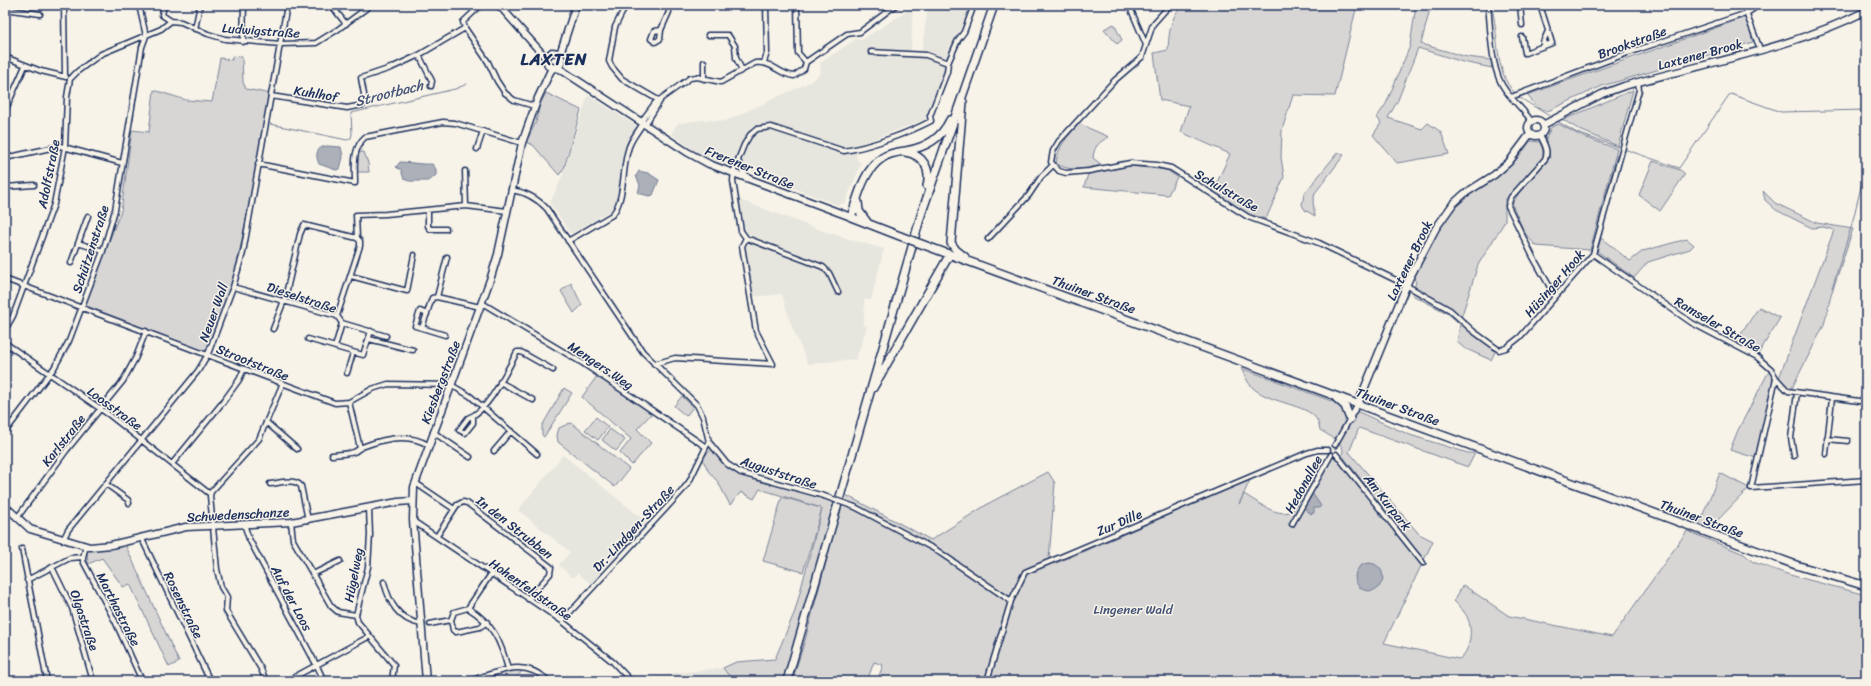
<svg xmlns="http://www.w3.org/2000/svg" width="1871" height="686" viewBox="0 0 1871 686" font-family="Sriracha,sans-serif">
<rect width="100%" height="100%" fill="#f7f3e8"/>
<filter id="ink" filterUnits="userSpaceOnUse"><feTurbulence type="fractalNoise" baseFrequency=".025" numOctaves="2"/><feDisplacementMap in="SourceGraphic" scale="8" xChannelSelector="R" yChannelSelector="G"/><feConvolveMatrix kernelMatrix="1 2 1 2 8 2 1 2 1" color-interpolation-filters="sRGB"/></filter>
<g filter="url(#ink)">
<path fill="#e6e5de" d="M911 5H913L911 50H922L928 5H978L968 32 959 41 951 61 929 118 860 144 856 158 861 164 845 203 838 205 761 176 748 169 744 165 731 160 727 163 721 164 694 150 671 134 678 123 704 120 726 121 810 82 821 73 820 63 856 39 862 40 904 13Z
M588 95 635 125 636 128 627 145 624 154 618 193 613 209 571 234 550 203 562 177Z
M737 199 829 233 884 249 871 300H864V325L867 327 856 359 808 364 791 324 782 294 752 297Z
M563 455 649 524 592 585 578 573 573 578 559 565 570 552 518 510Z
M723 668 733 681H634L675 673Z"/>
<path fill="#d7d6d4" stroke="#798299" d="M1183 5H1357L1335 96 1293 95 1282 130 1281 157 1284 177 1266 219 1248 214 1213 191 1230 154 1181 132 1189 106 1160 100 1154 53 1168 50C1169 33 1170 17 1183 5Z
M1416 5H1431L1421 44 1467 57 1491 60 1492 68 1463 62 1418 48 1398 100 1388 118 1422 129 1428 123 1441 132 1449 154 1397 163 1373 135 1381 123 1377 117 1386 104 1410 46Z
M1746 17 1753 42 1602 86 1548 111 1538 108 1527 95Z
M1114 24 1122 40 1117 44 1104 29Z
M232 56 242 57 243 82 246 89 271 94 234 279 208 351H204L84 305 121 211 132 130 149 132 154 90 186 100 212 102 220 58 232 60Z
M1633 90 1618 146 1580 130 1563 120Z
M546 93 581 110 564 168 559 175 533 145 526 142 536 122 540 104Z
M1079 124 1109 137C1099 142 1094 146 1093 158L1102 165C1085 169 1072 172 1056 164 1057 147 1068 136 1079 124Z
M1559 124 1579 135 1617 149 1590 250 1536 246 1524 232 1512 204 1519 193 1550 158 1546 139 1551 127Z
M1530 141 1540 142 1543 150V157L1505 200V221L1478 265 1461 318 1496 350 1491 360 1464 348 1457 342 1460 324 1447 313 1412 295 1416 282 1414 279C1424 256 1440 220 1459 203 1469 194 1481 189 1492 181 1507 170 1520 157 1530 141Z
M357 152H364L368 163 369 172H357Z
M1338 152 1344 155 1315 193 1313 202 1315 216 1305 210 1302 205 1304 194Z
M1653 161 1680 170 1685 174 1660 211 1639 195Z
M1130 166 1167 170 1177 177 1168 195 1084 187 1088 174Z
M1763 191 1775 203 1817 223 1853 229 1831 295 1824 325 1791 390 1779 378 1834 230 1823 227 1812 228 1776 210 1765 200Z
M1601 238 1630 261 1643 251 1687 239 1694 245 1690 249 1648 262 1634 278 1597 251Z
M571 283 582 305 574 313 561 291Z
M1759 307 1780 318 1760 351 1750 346 1760 351 1757 355 1735 343Z
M1241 368 1345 406 1410 435 1468 453H1475L1468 467 1359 428 1349 452 1419 534 1433 541 1424 560 1342 455C1347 443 1329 436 1320 430 1319 425 1318 420 1314 416 1302 404 1267 402 1252 387 1247 382 1244 374 1241 368Z
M1769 371 1775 379 1756 458 1730 450 1738 430Z
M597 376 652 413 637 429 651 443 632 465 620 453 631 439 582 397Z
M564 388 572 393 544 437 542 435V426Z
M682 396 693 407 686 416 674 406Z
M596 417 608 427 598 440 585 430Z
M570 423 573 424 629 469 615 487 558 442 557 435 559 428Z
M610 429 625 440 616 451 602 440Z
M712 449 725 465 740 475 822 498 834 503 783 681H733L723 668 736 662 775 659 795 611 822 509 803 572 763 561 782 497 821 508 760 489 754 499 741 492 730 505 718 482 709 472 702 458Z
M1327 457H1336L1422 564 1384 643 1459 659C1470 652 1473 631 1468 619 1466 613 1459 606 1454 601L1463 585 1509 616 1612 637 1687 531 1744 554 1753 562 1790 575 1866 595V681H877L883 665 874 662 867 681H792L806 637 844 494 931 540 991 502 1048 472 1055 483 1049 559 1054 564 1250 480 1239 504 1244 494C1258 502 1276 518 1292 511Z
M1720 473 1749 488 1709 529 1699 524Z
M124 542 179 662 169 667 130 584 123 587 102 558 88 564 87 553 89 549Z
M524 669 513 681H474L502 671Z"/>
<path fill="#acb0b9" stroke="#727c95" d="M327 146 341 147 343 157 340 169 336 170 319 164C315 155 316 147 327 146Z
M400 162C411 162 421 165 432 164L436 169V175L429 181H409L404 179 401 170 396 167Z
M639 171 648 173 659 180 653 195 649 196 638 193 640 185 636 176Z
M1312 493 1321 506 1319 508H1314V513L1311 514 1304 508Z
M1355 577a14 14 0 1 1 28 0a14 14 0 1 1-28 0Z"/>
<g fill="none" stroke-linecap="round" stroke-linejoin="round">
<path stroke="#727c95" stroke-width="1" d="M1491 5C1500 33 1493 72 1515 93
M1517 96 1551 117
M1557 121 1577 133 1621 148
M270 124 347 140 351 138 352 134 351 113 455 89 467 84
M1624 149 1679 168 1729 95 1731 94 1781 112 1866 110
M1598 226 1617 154
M1832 288 1852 224 1866 166"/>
<defs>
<path id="street" d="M64 5 65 76
M164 5 162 15 171 21
M331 5 346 24
M626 5 615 27 609 61 612 67 622 79 660 101
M797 5 798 53 806 62
M1129 5 1146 45 1142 57 1114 81 1059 141 1053 151 1051 162 1059 171 1066 173 1089 171 1130 163 1157 165 1171 168 1248 217 1319 243 1402 283 1450 310 1473 331 1499 350 1506 348 1520 337 1593 254 1639 90 1638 82
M1488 5C1491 30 1490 71 1506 91 1514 102 1524 110 1532 122
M1520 5 1522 25
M1743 5 1760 49
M5 9 40 14
M465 28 488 62 497 81 505 93 514 100 534 106
M195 29 200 5
M661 30 654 31 651 39 655 42 660 39 661 30 669 12 668 5
M708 35H728L735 46 736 58 742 70
M1522 37 1525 53 1552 43 1540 5
M243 42 244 5
M1146 45 1153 24 1170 5
M1546 45 1543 42 1548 31
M871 52 926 55 948 63
M419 55 432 81 431 86
M5 57 41 71 66 77
M764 62 767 53 766 5
M704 79V62
M271 96 347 108 363 105 365 100 361 78 391 68 419 55 465 28 463 22 481 5
M1511 97 1628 53 1747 13 1759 5
M5 111 25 66
M641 122 655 103 690 78 697 77 721 82 755 63C773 61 779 75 794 76L804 69 806 62 847 34 860 32 896 5
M645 125 660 101
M1540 135C1544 144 1549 150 1545 159L1511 197 1508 206 1533 257 1555 296
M477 149 483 131
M5 158 60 146 122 163
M738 160 742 171 749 178
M258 164 355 183C355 166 352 149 365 137L443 122 455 123 522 143
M465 171 466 206
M5 187 34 185
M511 190C526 192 537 198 547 209L643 352 697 405 703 417 709 442 727 464 741 473 824 496
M428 210V226L430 229H446
M746 238 823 267 829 273 838 292
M988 239 1029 195 1041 177 1053 165
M568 241 612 215C625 201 622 169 628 150 630 140 638 132 643 123
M78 243 103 251
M1593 254 1692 323 1757 357 1771 369 1776 378 1788 391 1866 402
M71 263 88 216
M351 276 407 291 414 255
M5 279 335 403 349 402 372 389 388 384 451 385 470 396 537 454
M233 287 337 316 342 323 386 336
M437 297 447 257
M482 303 584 364 706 447
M337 316 360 246V241L357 238 356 215 386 214 466 206 507 211
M422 328 415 326 420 311 427 314
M273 329 285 298 300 234 304 225 357 238
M5 330 13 316 54 204 65 147 67 97 70 79 78 71 101 54 161 29 171 21 181 22 208 34 225 39 281 44 316 43 337 30 371 5
M445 335 422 328 432 298 437 297 480 307
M308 339 363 355 371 331
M369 339 413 350
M5 343 108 414 210 494
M335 347 342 323
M654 364 675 358 773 364 756 331 742 246 746 238 741 231 733 181 734 170 744 145 750 135 757 129 771 127 844 151C870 147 908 133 931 121L930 116 947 72 948 63 958 40 964 32 974 5
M347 373 353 353
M1776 378 1751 488 1866 480
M500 382 533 400
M349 402 360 448
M473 417V423L465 433 459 430 468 418C489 411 506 372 517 352H521L553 370
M266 422 297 449
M5 432 54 368 69 341 103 251 115 210 142 47 146 36 139 5
M433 432 470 457
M1827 439 1848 441
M1335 445 1358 404
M494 451 511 431
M1336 454 1423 563
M1826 454 1832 398
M332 455C339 454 348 454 354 452 357 451 359 448 362 447 382 439 408 432 428 445
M1794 456 1791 438 1797 393
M172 464 223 402 239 380 244 369
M106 484 128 500 129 503
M270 484C280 483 294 478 301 486L308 520
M417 484 454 509
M855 507 936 550 1011 601
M369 508 370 535 368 567 356 615 358 622 394 665 392 681
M17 518 66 451 123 381 136 357 146 331
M413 521 562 621 613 662 631 681
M291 522 293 540 331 606 338 612 356 615
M244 524 249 539 317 666 324 681
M1292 524 1331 455
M437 536 457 505 463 502 467 503 551 567 550 574 528 599
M141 537 210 681
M63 540 68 530 198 371 208 354 233 287 243 253 287 5
M86 546 83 557V561L115 621 142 681
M22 549 47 681
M52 567 72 608 93 681
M313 574 340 561
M27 580 70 558 83 557
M384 582C389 602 398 620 421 624
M468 608C493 623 501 642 508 669
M451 620 453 630 456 632 480 627 487 622
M562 621 682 491 689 482 707 445
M430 624 451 620 454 612 468 608 491 574
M266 681 261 669 226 611 227 597 221 587 217 569 210 496 211 492 259 439 282 385
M287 681 370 636
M469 681C499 672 522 657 549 681
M987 681 1011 601 1025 572 1307 453 1318 450H1328"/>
<path id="secondary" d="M499 5 546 58
M560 54 576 5
M555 68 561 64 562 59 558 53 552 52 546 58 548 66 560 69 687 152 709 164 851 217
M1528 128a8 8 0 1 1 16 0a8 8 0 1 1-16 0Z
M1543 125 1602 94 1624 86C1704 63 1791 49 1866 11
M1358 404 1409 279 1436 228 1453 204 1464 194 1494 175 1509 162 1530 134
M5 506 30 529 90 547 111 545 186 527 291 522 398 502 412 501
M426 681 413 520 414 487 491 277 498 254 522 143 538 98 550 72 553 68"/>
<path id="primary" d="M963 102 951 243 956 250 965 257
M905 152C924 155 931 169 927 186
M858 202 859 211 867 222
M900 236 851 217C858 197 863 171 882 158 889 153 898 152 906 151 926 147 941 139 950 120
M924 245 1796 565 1866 586
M873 388 950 254
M1336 398 1345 406 1350 419
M787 681 922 212 994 5"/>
</defs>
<use href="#street" stroke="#1b2f5e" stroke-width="7"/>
<use href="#secondary" stroke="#1b2f5e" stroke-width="9"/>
<use href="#primary" stroke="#1b2f5e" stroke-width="10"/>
<use href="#street" stroke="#f7f3e8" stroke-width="4"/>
<use href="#secondary" stroke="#f7f3e8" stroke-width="6"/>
<use href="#primary" stroke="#f7f3e8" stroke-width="7"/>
<defs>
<path id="street-bridge" d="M824 496 855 507"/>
<path id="primary-bridge" d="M900 236 924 245"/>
</defs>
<use href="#street-bridge" stroke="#1b2f5e" stroke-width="7" stroke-linecap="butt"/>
<use href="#primary-bridge" stroke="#1b2f5e" stroke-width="10" stroke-linecap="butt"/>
<use href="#street-bridge" stroke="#f7f3e8" stroke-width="4"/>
<use href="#primary-bridge" stroke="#f7f3e8" stroke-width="7"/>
</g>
</g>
<g text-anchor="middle" stroke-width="3" stroke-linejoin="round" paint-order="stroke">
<g font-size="13" fill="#1b2f5e" stroke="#f7f3e8">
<text transform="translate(261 30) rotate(4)" y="5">Ludwigstraße</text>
<text transform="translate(1632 42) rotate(-20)" y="5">Brookstraße</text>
<text transform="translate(1700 54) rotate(-15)" y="5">Laxtener Brook</text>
<text transform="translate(316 93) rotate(9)" y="5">Kuhlhof</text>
<text transform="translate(750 167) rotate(22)" y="5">Frerener Straße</text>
<text transform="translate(48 174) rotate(-79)" y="5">Adolfstraße</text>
<text transform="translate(1227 190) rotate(30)" y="5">Schulstraße</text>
<text transform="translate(90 249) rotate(-72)" y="5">Schützenstraße</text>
<text transform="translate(1409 260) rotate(-64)" y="5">Laxtener Brook</text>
<text transform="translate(1554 283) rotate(-49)" y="5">Hüsinger Hook</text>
<text transform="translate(1094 294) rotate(20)" y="5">Thuiner Straße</text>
<text transform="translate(302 297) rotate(18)" y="5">Dieselstraße</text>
<text transform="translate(213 312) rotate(-70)" y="5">Neuer Wall</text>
<text transform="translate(1718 324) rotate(30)" y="5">Ramseler Straße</text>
<text transform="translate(253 362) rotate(22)" y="5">Strootstraße</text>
<text transform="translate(601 365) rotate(34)" y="5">Mengers Weg</text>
<text transform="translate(440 382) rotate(-69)" y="5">Kiesbergstraße</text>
<text transform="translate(1398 406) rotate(20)" y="5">Thuiner Straße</text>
<text transform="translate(115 408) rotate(36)" y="5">Loosstraße</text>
<text transform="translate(63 440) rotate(-52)" y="5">Karlstraße</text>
<text transform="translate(779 472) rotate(18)" y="5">Auguststraße</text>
<text transform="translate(1303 484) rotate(-61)" y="5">Hedonallee</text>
<text transform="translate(1388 502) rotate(52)" y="5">Am Kurpark</text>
<text transform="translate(238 514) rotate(-3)" y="5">Schwedenschanze</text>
<text transform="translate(1702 518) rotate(20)" y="5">Thuiner Straße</text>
<text transform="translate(1119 522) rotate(-23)" y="5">Zur Dille</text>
<text transform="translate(515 527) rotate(38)" y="5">In den Strubben</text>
<text transform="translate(633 528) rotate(-47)" y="5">Dr.-Lindgen-Straße</text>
<text transform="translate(353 575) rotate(-79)" y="5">Hügelweg</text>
<text transform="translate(531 589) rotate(35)" y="5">Hohenfeldstraße</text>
<text transform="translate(292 598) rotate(62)" y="5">Auf der Loos</text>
<text transform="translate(184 605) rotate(64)" y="5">Rosenstraße</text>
<text transform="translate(119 609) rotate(63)" y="5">Marthastraße</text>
<text transform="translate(85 620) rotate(71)" y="5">Olgastraße</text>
</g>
<g font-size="13" fill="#415076" stroke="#f7f3e8">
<text x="1133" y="614">Lingener Wald</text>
</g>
<g font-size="14" font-style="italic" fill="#465679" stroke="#f7f3e8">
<text transform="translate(389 93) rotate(-14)" y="5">Strootbach</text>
</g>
<g font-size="17" font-weight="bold" letter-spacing="1" fill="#1b2f5e" stroke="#f7f3e8">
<text x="554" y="65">LAXTEN</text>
</g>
</g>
<rect width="1871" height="686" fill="none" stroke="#f7f3e8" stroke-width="20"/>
<rect x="10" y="10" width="1851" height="666" fill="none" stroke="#1b2f5e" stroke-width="1.5" filter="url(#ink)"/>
</svg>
